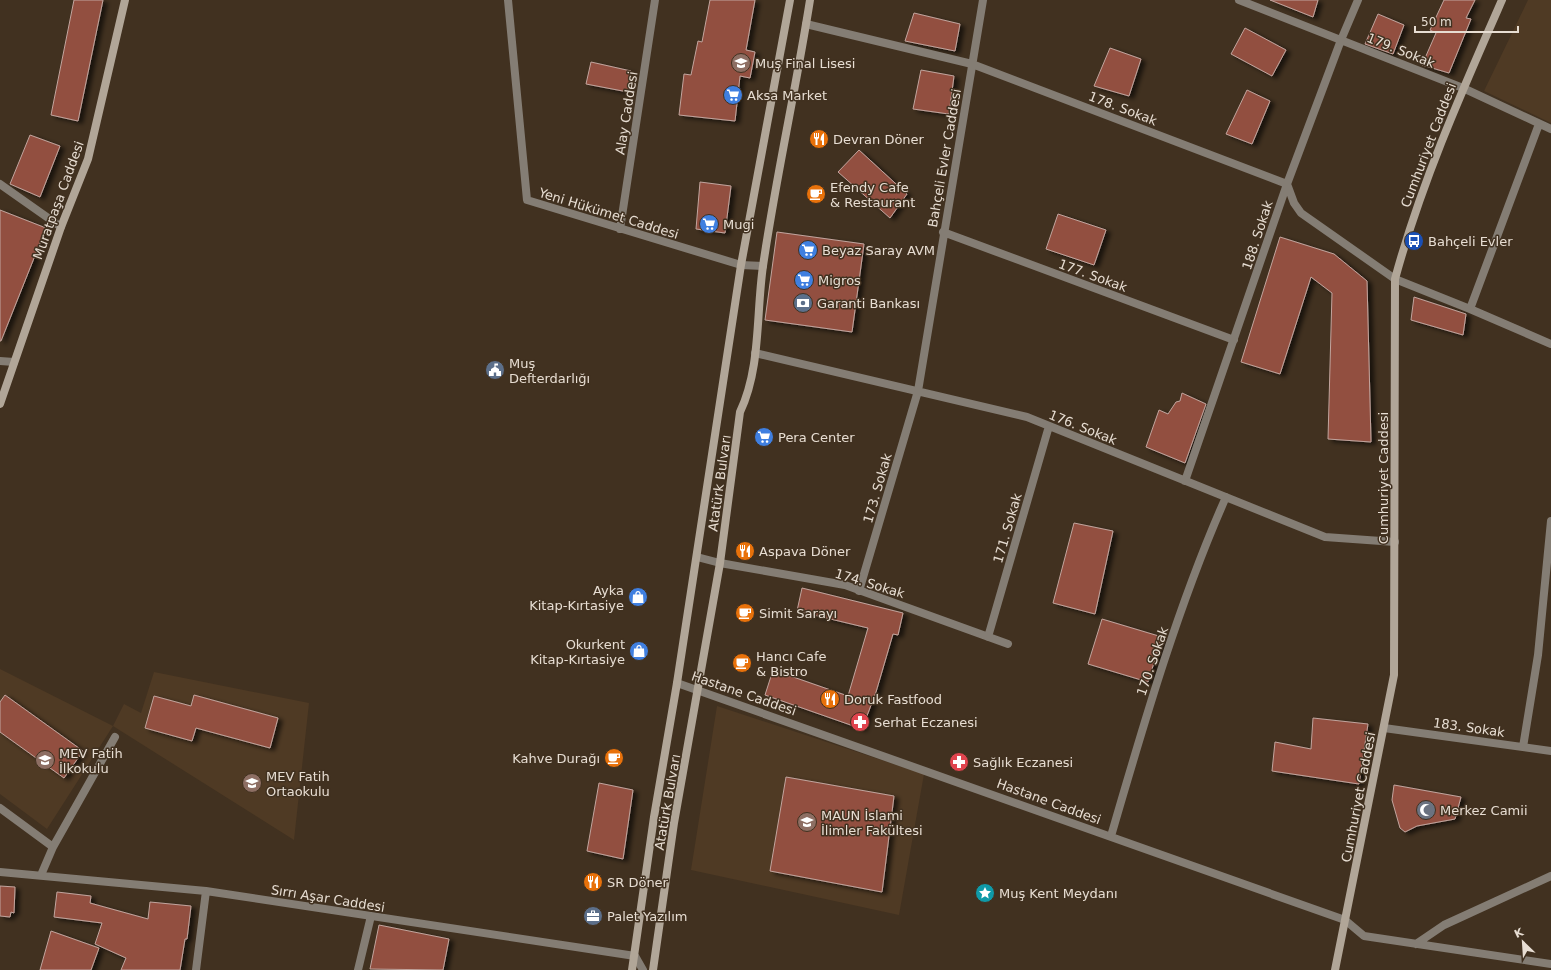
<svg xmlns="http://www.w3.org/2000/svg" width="1551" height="970" viewBox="0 0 1551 970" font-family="'DejaVu Sans',sans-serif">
<defs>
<filter id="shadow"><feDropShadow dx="4.5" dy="2.5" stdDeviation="2" flood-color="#0009"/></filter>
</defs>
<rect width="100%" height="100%" fill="#413120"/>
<path fill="#4f3a24" d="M1528 0H1551V123L1484 91Z
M0 669 113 726 124 704 141 713 154 672 309 703 294 840 113 726 47 829 0 794Z
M717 706 924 774 899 915 691 870Z"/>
<path fill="#924f40" stroke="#c2a59e" filter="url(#shadow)" d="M74 0H103L78 121 51 115Z
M710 0H755L746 50 755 52 750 78 740 76 735 121 679 115 684 74 691 75 698 41 702 42Z
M1270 0H1318L1313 17Z
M1444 0H1475L1466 18 1471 19 1449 73 1422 65 1436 33 1430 30Z
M914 13 960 24 955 51 905 41Z
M1378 14 1404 25 1393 54 1365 44Z
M1245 28 1286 50 1272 76 1231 54Z
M1110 48 1141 59 1129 96 1094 86Z
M591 62 631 71 628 92 586 84Z
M921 70 954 76 949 114 913 109Z
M1247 90 1270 101 1252 144 1226 134Z
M30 135 60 146 40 197 10 184Z
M859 150 907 194 890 218 838 172Z
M700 182 731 186 725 233 696 229Z
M0 210 46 228 1 341H0Z
M1058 214 1106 230 1094 265 1046 249Z
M777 232 864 244 852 332 765 320Z
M1280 237 1334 254 1367 281 1371 442 1328 439 1332 293 1311 277 1280 374 1241 362Z
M1414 297 1466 314 1463 335 1411 320Z
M1182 393 1206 404 1185 463 1146 447 1159 410 1168 414 1176 402 1180 401Z
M1074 523 1113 531 1095 614 1053 603Z
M802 588 903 613 898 635 893 634 876 692 862 729 765 695 773 670 848 696 868 628 797 611Z
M1102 619 1162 637 1148 682 1088 664Z
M5 695 83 751 64 778 0 732V702Z
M194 695 278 718 270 748 196 728 192 741 145 728 154 696 191 706Z
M1313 718 1368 724 1359 784 1272 771 1275 742 1311 749Z
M786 777 894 796 882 892 770 871Z
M599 783 633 790 623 859 587 851Z
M1394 785 1461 797 1455 819 1417 826 1405 832 1400 828 1392 800Z
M0 886 15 887 14 913 11 912 10 917 0 916Z
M57 892 91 896 90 903 148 919 150 902 191 906 187 939H185L180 970H121L126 958 95 944 102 923 54 917Z
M379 925 449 939 443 970 370 969Z
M51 931 99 948 91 970H40Z"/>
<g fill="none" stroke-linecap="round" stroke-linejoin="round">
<path stroke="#847d74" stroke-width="8" d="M508 0 527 200 741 265 763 266
M1239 0 1463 88 1551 129
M806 24 972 64 1287 184 1294 203 1301 213 1395 279 1470 309 1551 344
M0 184 61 227
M620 229 655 0
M943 232 1234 340
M1470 309 1539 124
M755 353 1027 417 1325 537 1395 542
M0 361 14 362
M1185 481 1287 184 1341 40 1358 0
M697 557 720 563 845 585 1008 644
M859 591 918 391 983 0
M988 637 1049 426
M677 683 1345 920 1364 936 1551 964
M1384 728 1551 751
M1523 747 1538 655 1551 521
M0 808 53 847
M1111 836C1144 723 1178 605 1226 497
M0 872 206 891 635 956 643 970
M41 875 53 847 115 737
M1416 944 1444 925 1551 876
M196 970 206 891
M358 970 371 916"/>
<path stroke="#b1a698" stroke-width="8" d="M0 404 61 227 88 159 125 0
M632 970 654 817 677 683 741 265 790 0
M653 970 674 823 720 563 740 412C761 368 756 314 763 266 776 177 796 89 810 0
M1335 970 1394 675 1395 279C1421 183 1462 91 1502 0"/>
</g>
<defs>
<symbol id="school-disc" viewBox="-11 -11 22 22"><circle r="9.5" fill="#8d6e63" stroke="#413120"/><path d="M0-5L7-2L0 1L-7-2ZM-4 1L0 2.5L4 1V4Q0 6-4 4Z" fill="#fff"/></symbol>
<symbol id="supermarket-disc" viewBox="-11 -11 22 22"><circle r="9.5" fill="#3f7fe0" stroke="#413120"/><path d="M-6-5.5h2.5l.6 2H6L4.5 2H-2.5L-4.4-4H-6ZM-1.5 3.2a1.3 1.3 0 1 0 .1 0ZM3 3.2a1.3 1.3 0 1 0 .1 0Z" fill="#fff"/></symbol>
<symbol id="restaurant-disc" viewBox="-11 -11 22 22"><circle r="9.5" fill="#e8710a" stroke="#413120"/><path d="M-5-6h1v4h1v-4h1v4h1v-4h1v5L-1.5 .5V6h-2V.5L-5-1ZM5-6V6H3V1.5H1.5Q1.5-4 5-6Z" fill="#fff"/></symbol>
<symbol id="cafe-disc" viewBox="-11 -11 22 22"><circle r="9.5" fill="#e8710a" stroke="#413120"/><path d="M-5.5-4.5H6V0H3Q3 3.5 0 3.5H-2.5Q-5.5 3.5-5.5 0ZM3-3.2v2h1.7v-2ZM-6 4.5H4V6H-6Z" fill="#fff"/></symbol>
<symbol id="bus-disc" viewBox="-11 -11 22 22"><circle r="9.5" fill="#1a4fb4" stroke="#413120"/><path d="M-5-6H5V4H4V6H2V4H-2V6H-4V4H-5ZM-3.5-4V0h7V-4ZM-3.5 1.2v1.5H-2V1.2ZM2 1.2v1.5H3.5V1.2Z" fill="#fff"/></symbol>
<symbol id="bank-disc" viewBox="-11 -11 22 22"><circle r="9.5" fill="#5c6f8a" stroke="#413120"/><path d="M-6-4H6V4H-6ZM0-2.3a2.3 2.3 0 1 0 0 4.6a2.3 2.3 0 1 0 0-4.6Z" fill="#fff"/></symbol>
<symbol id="civic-disc" viewBox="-11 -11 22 22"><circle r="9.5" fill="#5c6f8a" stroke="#413120"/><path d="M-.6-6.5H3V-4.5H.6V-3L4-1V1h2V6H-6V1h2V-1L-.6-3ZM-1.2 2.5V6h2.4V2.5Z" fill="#fff"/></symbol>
<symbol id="shop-disc" viewBox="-11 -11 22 22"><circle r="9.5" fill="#3f7fe0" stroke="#413120"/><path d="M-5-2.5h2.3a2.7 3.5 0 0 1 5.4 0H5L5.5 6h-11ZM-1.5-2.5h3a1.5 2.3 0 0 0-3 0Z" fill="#fff"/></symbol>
<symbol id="pharmacy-disc" viewBox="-11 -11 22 22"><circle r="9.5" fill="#e0444e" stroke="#413120"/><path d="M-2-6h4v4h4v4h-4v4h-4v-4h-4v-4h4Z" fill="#fff"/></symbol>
<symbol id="mosque-disc" viewBox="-11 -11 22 22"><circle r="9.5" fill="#6b7280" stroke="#413120"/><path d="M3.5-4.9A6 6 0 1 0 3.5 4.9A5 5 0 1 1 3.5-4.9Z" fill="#fff"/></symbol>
<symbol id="university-disc" viewBox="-11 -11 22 22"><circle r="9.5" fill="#8d6e63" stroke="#413120"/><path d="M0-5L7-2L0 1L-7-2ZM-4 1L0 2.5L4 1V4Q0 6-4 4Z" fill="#fff"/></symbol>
<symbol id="sight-disc" viewBox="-11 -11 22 22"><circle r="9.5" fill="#0f9aa8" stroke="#413120"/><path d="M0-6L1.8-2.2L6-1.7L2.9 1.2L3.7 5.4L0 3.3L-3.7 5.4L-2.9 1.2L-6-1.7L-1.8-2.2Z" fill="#fff"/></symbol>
<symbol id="office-disc" viewBox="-11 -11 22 22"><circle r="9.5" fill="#5c6f8a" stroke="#413120"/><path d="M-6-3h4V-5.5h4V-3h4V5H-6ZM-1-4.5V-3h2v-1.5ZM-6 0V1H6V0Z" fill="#fff"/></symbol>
</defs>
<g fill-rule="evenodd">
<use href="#school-disc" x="730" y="52" width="22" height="22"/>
<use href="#supermarket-disc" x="722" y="84" width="22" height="22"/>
<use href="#restaurant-disc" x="808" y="128" width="22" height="22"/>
<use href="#cafe-disc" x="805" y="183" width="22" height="22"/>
<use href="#supermarket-disc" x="698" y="213" width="22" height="22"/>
<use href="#bus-disc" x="1403" y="230" width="22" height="22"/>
<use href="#supermarket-disc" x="797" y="239" width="22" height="22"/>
<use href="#supermarket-disc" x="793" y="269" width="22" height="22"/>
<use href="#bank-disc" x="792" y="292" width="22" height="22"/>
<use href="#civic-disc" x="484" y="359" width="22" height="22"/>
<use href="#supermarket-disc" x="753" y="426" width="22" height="22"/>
<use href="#restaurant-disc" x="734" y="540" width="22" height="22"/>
<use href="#shop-disc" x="627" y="586" width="22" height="22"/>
<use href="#cafe-disc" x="734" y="602" width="22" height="22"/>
<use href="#shop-disc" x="628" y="640" width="22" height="22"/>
<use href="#cafe-disc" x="731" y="652" width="22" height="22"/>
<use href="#restaurant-disc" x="819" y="688" width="22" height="22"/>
<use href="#pharmacy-disc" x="849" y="711" width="22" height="22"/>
<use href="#cafe-disc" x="603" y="747" width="22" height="22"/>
<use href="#school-disc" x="34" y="749" width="22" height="22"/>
<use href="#pharmacy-disc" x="948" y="751" width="22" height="22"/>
<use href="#school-disc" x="241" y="772" width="22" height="22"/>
<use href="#mosque-disc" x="1415" y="799" width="22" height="22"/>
<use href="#university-disc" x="796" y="811" width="22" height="22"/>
<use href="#restaurant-disc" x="582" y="871" width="22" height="22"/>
<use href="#sight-disc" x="974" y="882" width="22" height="22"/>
<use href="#office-disc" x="582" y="905" width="22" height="22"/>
</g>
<g text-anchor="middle" stroke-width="3" stroke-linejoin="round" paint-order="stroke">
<g font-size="13" fill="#e7ddd2" stroke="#413120">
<text transform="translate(1401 50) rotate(22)" y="5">179. Sokak</text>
<text transform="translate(1123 108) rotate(21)" y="5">178. Sokak</text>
<text transform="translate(626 113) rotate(-81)" y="5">Alay Caddesi</text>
<text transform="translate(1428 145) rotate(-69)" y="5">Cumhuriyet Caddesi</text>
<text transform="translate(944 158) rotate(-80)" y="5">Bahçeli Evler Caddesi</text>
<text transform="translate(58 200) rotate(-70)" y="5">Muratpaşa Caddesi</text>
<text transform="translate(609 213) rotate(17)" y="5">Yeni Hükümet Caddesi</text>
<text transform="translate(1257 235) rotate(-72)" y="5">188. Sokak</text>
<text transform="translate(1093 275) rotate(20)" y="5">177. Sokak</text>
<text transform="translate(1083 427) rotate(22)" y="5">176. Sokak</text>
<text transform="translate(1383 478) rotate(-90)" y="5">Cumhuriyet Caddesi</text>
<text transform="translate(719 483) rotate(-82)" y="5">Atatürk Bulvarı</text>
<text transform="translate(877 488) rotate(-74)" y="5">173. Sokak</text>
<text transform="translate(1007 528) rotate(-74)" y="5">171. Sokak</text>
<text transform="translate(870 583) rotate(17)" y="5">174. Sokak</text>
<text transform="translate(1152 661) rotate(-71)" y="5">170. Sokak</text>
<text transform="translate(744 693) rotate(19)" y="5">Hastane Caddesi</text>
<text transform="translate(1469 727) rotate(8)" y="5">183. Sokak</text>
<text transform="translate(1358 797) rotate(-79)" y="5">Cumhuriyet Caddesi</text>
<text transform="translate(1049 801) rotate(20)" y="5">Hastane Caddesi</text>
<text transform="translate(667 802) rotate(-80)" y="5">Atatürk Bulvarı</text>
<text transform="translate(328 898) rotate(9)" y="5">Sırrı Aşar Caddesi</text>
</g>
<g font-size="13" fill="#e7ddd2" stroke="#413120" text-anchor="start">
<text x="755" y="68">Muş Final Lisesi</text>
<text x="747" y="100">Aksa Market</text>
<text x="833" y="144">Devran Döner</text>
<text x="830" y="192">Efendy Cafe<tspan x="830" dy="15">&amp; Restaurant</tspan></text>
<text x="723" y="229">Mugi</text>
<text x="1428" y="246">Bahçeli Evler</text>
<text x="822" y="255">Beyaz Saray AVM</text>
<text x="818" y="285">Migros</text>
<text x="817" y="308">Garanti Bankası</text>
<text x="509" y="368">Muş<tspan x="509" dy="15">Defterdarlığı</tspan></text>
<text x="778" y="442">Pera Center</text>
<text x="759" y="556">Aspava Döner</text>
<text x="624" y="595" text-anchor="end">Ayka<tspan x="624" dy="15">Kitap-Kırtasiye</tspan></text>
<text x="759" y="618">Simit Sarayı</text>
<text x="625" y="649" text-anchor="end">Okurkent<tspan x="625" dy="15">Kitap-Kırtasiye</tspan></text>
<text x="756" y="661">Hancı Cafe<tspan x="756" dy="15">&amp; Bistro</tspan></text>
<text x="844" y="704">Doruk Fastfood</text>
<text x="874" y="727">Serhat Eczanesi</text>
<text x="59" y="758">MEV Fatih<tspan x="59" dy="15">İlkokulu</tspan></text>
<text x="600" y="763" text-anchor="end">Kahve Durağı</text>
<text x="973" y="767">Sağlık Eczanesi</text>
<text x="266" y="781">MEV Fatih<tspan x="266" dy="15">Ortaokulu</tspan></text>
<text x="1440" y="815">Merkez Camii</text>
<text x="821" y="820">MAUN İslami<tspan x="821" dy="15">İlimler Fakültesi</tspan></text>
<text x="607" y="887">SR Döner</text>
<text x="999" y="898">Muş Kent Meydanı</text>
<text x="607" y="921">Palet Yazılım</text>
</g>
</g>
<g transform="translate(1523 942) rotate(335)" stroke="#413120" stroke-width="3" paint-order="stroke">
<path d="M0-3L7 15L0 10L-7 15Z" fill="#e7ddd2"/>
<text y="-6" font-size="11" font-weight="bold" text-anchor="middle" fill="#e7ddd2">K</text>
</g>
<path d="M1415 26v6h103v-6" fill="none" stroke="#e7ddd2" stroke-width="2"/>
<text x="1421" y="26" font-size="12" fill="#e7ddd2" stroke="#413120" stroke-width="3" paint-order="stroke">50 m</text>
</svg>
